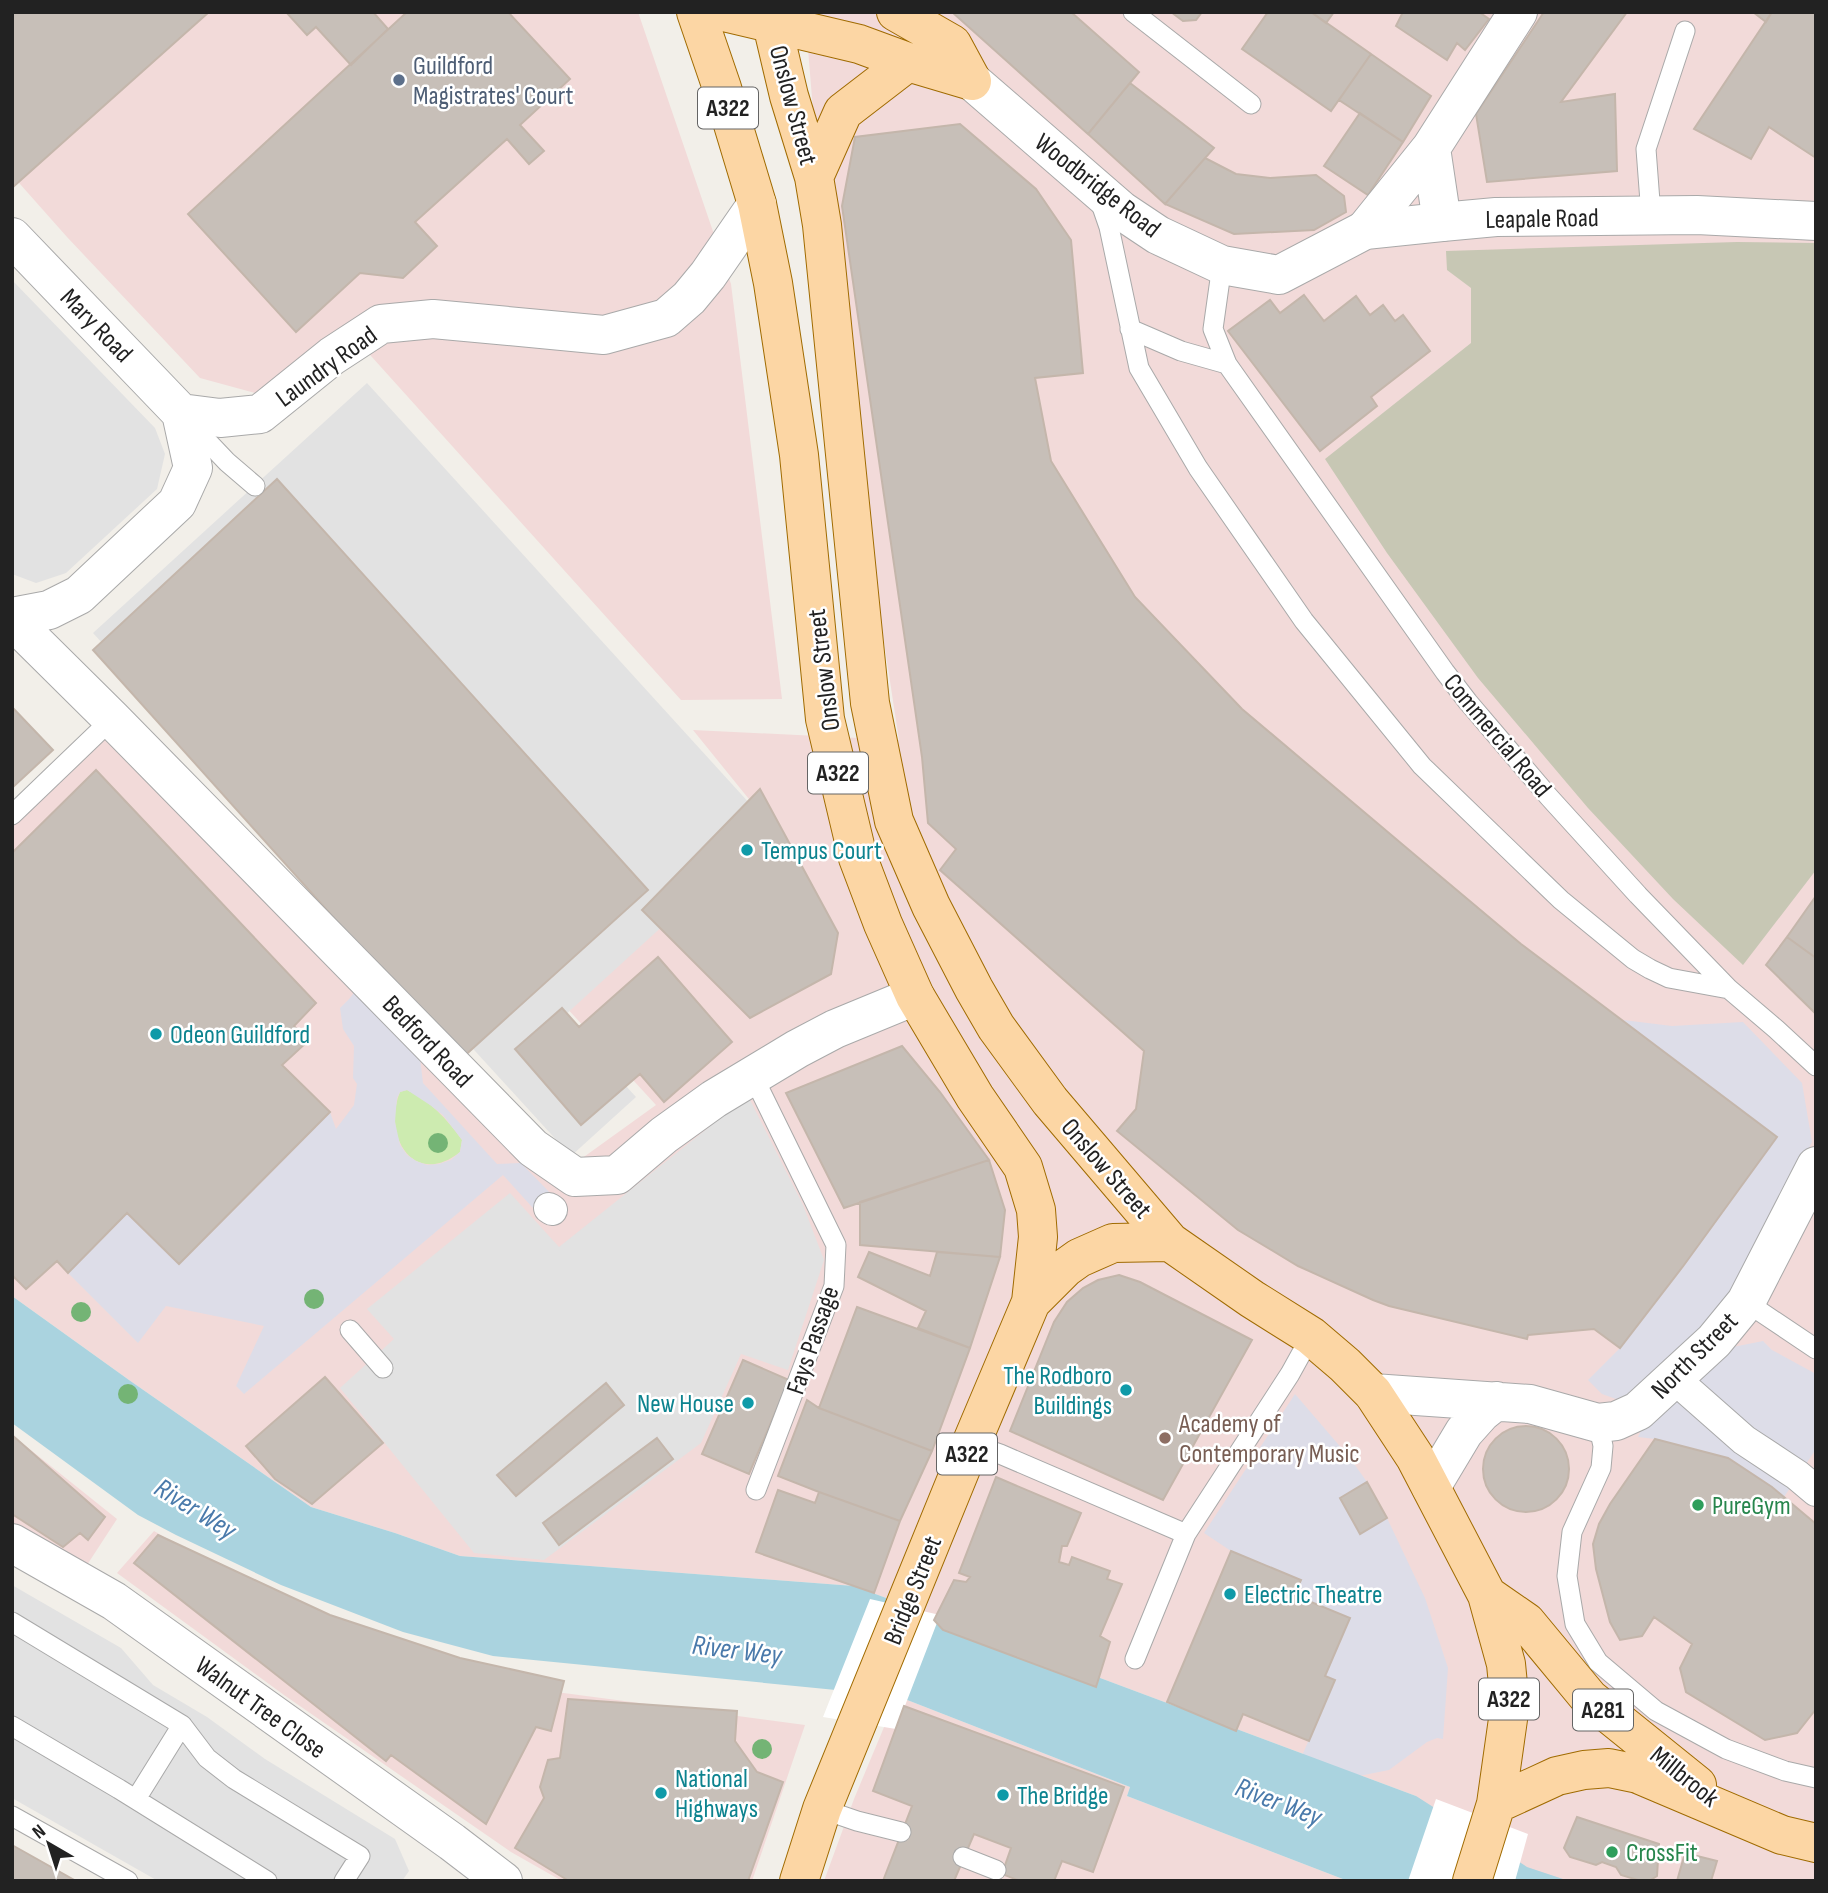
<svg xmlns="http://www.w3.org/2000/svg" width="1828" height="1893" viewBox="0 0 1828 1893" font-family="'Sofia Sans Condensed',sans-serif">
<rect width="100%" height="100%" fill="#f2efe9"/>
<path fill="#f2dad9" d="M12 12H638L731 284 782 699 681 700 353 336 273 398 200 378 67 237 12 175Z
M805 12H1816V1881H1421L1416 1796 854 1586 460 1556 395 1533 311 1507 129 1380 12 1296V820L115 720 556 1177 656 1105 564 1005 761 814 693 730 899 740 825 257Z
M12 1435 117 1519 87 1565 12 1522Z
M154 1531 339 1638 556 1692 805 1725 752 1881H562L511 1852 284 1695 117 1573Z
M897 1696 1130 1787 1127 1796 1348 1881H824L854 1799Z"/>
<path fill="#c7c7b4" d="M1737 242 1816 243V870L1743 965 1673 899 1588 808 1478 678 1387 553 1325 459 1471 343V288L1447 270 1446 251Z"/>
<path fill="#cdebb0" d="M407 1090C430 1101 447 1119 462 1140L460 1152C424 1181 393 1155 395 1113 396 1105 397 1099 400 1092Z"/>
<path fill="#e2e2e2" d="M12 280 155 428 165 454 157 489 66 573 36 583 12 574Z
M367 383 771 827 563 1017 636 1097 571 1156 93 633Z
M748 1096 803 1205 824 1260 788 1370 741 1354 701 1443 544 1560 474 1553 340 1388 394 1339 367 1309 510 1193 559 1247Z
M12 1585 121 1648 153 1685 207 1717 265 1759 395 1839 409 1871 402 1881H158L12 1798Z"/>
<path fill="#dddde8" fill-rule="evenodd" d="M364 979 417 1033 423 1083 497 1164 521 1163 556 1199 542 1218 503 1175 244 1394 236 1386 264 1326 166 1306 138 1343 68 1273 127 1213 179 1263 330 1112 336 1129 354 1105 357 1084 353 1078 354 1046 343 1029 340 1008 350 998ZM407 1090 430 1105 443 1115 462 1140 460 1152 451 1160 439 1164 427 1165 416 1161 407 1155 400 1145 395 1122 396 1109 397 1098 400 1092Z
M1623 1020 1672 1026 1743 1022 1802 1083 1812 1142 1768 1230 1724 1309 1628 1395 1616 1399 1602 1394 1588 1380 1620 1348 1684 1265 1777 1137Z
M1763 1341 1772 1350 1816 1374V1449L1784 1497 1749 1471 1728 1458 1655 1439 1638 1437 1646 1420 1723 1349Z
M1295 1394 1350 1458 1367 1482 1341 1498 1360 1533 1387 1518 1425 1598 1448 1668 1443 1739 1437 1738 1427 1742 1389 1770 1354 1777 1301 1758 1335 1680 1325 1676 1349 1618 1294 1595 1300 1579 1231 1551 1204 1533Z"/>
<path fill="#aad3df" d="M12 1296 129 1380 311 1507 395 1533 460 1556 854 1586 1416 1796 1527 1867 1569 1881H1348L1127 1796 1130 1787 897 1696 493 1656 403 1632 281 1585 176 1535 138 1515 12 1423Z"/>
<path fill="#fff" d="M870 1599 940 1615 896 1729 823 1717Z
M1436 1799 1528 1834 1515 1881H1408Z"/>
<path fill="#c7bfb8" stroke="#c4b6ab" stroke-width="2" d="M12 12H209L13 187Z
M286 12H373L388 29 351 65 316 27 307 35Z
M407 12H508L570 79 520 125 544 151 529 164 507 139 415 222 437 246 403 278 360 273 296 332 188 214Z
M952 12H1071L1139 72 1088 134Z
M1171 12H1202L1196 20 1183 21Z
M1268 12H1311L1371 54 1331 111 1242 49Z
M1311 12H1334L1326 23Z
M1403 12H1479L1489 19 1465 50 1457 43 1447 60 1396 26Z
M1544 12H1627L1561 102 1615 94 1617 171 1487 182 1476 114Z
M1753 12H1772L1766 22Z
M1772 12H1816V158L1769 127 1751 159 1694 129Z
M1371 54 1431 96 1403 142 1339 100Z
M1130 83 1214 148 1165 204 1088 134Z
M1360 113 1403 142 1368 195 1324 166Z
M960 124 1036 189 1071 240 1083 373 1035 378 1051 461 1135 597 1242 709 1415 855 1521 944 1777 1137 1684 1265 1620 1348 1594 1329 1528 1335 1527 1339 1389 1306 1373 1300 1298 1266 1238 1230 1117 1131 1136 1109 1144 1051 940 870 956 849 928 823 922 757 842 206 855 137Z
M1205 158 1236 174 1270 178 1316 175 1344 196 1346 212 1314 230 1234 234 1165 204Z
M1304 295 1324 321 1356 296 1370 315 1383 305 1395 321 1403 315 1430 351 1371 397 1377 406 1320 451 1228 331 1270 300 1280 313Z
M277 479 648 890 461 1059 93 650Z
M12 707 53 750 12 788Z
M96 770 316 1003 294 1026 307 1042 282 1065 330 1112 179 1264 127 1213 68 1273 57 1261 26 1289 12 1275V853Z
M760 789 838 933 831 974 750 1018 642 910Z
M1816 896V958L1787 937Z
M1787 937 1816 958V1014L1766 965Z
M658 957 732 1042 664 1102 640 1074 581 1125 515 1049 562 1008 579 1027Z
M902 1046 940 1092 989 1160 844 1208 786 1093Z
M989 1160 1005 1210 1000 1257 860 1245V1202Z
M869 1252 930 1276 937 1252 1000 1257 970 1348 918 1328 926 1311 858 1277Z
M1119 1275 1140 1282 1252 1340 1163 1500 1010 1431 1054 1322 1067 1302 1083 1288 1098 1280Z
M857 1307 970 1348 932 1451 819 1408Z
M743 1360 789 1380 749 1474 702 1454Z
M325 1377 383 1443 312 1504 275 1479 246 1446Z
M606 1383 624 1405 516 1496 497 1475Z
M807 1400 819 1408 932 1451 900 1521 819 1492 778 1476Z
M1483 1469a43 43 0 1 1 86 0a43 43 0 1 1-86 0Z
M12 1435 105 1517 88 1540 80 1533 63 1547 12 1514Z
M657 1438 673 1459 559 1545 543 1523Z
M1655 1439 1728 1458 1772 1487 1816 1524V1709L1797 1733 1765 1740 1686 1692 1680 1668 1692 1644 1654 1617 1642 1636 1620 1640 1610 1622 1596 1569 1593 1544 1599 1524 1610 1504Z
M996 1477 1081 1513 1067 1546H1062L1059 1562 1069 1565 1072 1557 1110 1571 1107 1579 1122 1584 1100 1636 1110 1642 1096 1687 943 1630 934 1620 954 1580 966 1582 970 1577 959 1573Z
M1367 1482 1387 1518 1360 1534 1340 1498Z
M778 1490 815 1503 819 1492 900 1521 874 1593 756 1552Z
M158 1535 330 1615 460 1658 564 1681 551 1731 536 1727 486 1824 391 1755 386 1761 134 1563Z
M1231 1551 1301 1580 1294 1595 1350 1618 1325 1676 1335 1680 1309 1741 1243 1714 1236 1731 1167 1702Z
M568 1699 737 1711 735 1741 757 1772 783 1782 748 1881H569L515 1848 544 1798 540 1787 548 1760 560 1758Z
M904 1706 1124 1787 1093 1872 1062 1861 1054 1881H1020L1002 1874 1011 1848 974 1834 954 1881H883L912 1806 873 1791Z
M1577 1817 1659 1844 1657 1876 1649 1881H1641L1621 1875 1616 1867 1602 1862 1596 1865 1570 1857 1564 1848Z
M12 1845 76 1881H12Z
M1685 1853 1717 1861 1711 1881H1677Z"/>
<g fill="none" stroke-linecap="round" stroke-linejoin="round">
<defs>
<path id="service" d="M1133 12 1251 104
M1100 201 1109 227 1139 368 1198 468 1304 621 1422 766 1561 900 1633 959 1650 969 1669 978 1729 989
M1651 215 1646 149 1685 31
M1222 265 1213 329 1227 364 1445 672 1468 702 1549 797 1638 895 1729 989 1776 1029 1816 1066
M1130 329 1181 351 1227 364
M189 422 227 462 255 486
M12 815 112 719
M753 1076 836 1245 834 1286 756 1490
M1746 1302 1816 1349
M350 1330 383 1368
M1598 1423 1603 1446 1601 1468 1572 1532 1567 1576 1575 1624 1598 1662 1656 1711 1726 1749 1785 1771 1816 1778
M971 1444 1000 1454 1186 1534 1290 1374 1311 1336
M12 1622 182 1725 207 1758 234 1779 360 1856 344 1881
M1135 1659 1186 1534
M12 1726 119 1789 267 1881
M136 1799 182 1725
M822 1809 857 1821 901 1832
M12 1816 128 1881
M963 1857 996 1870"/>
<path id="pedestrian" d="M549 1208 552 1210
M1685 1388 1744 1440 1797 1475 1816 1491"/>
<path id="minor" d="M1431 148 1442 222
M1365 230 1431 148 1518 12
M12 237 181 413
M181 413 220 418 260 414 332 356 381 324 433 319 604 335 666 318 689 298 708 275 757 204
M12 617 49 610 79 595 177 503 193 468 181 413
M12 620 112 719 533 1148 575 1177 617 1175 664 1135 714 1099 797 1049 835 1029 915 996
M1373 1393 1530 1404 1598 1423 1616 1421 1638 1411 1714 1341 1746 1302 1816 1166
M1431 1487 1464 1432 1481 1413 1496 1401"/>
<path id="tertiary" d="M972 81 1122 211 1158 235 1222 265 1279 275 1365 230 1442 222 1496 217 1697 215 1816 221
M12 1543 114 1601 452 1842 503 1881"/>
<path id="primary" d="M696 12 722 88 757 204 773 283 799 455 825 719 858 858 883 924 915 996 975 1097 1023 1167 1036 1210 1038 1237 1031 1302 971 1444 822 1809 799 1881
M724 12 859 44 908 62 972 81
M766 12 772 24 789 96 814 177 822 225 870 703 894 821 931 906 974 989 996 1027 1050 1101 1170 1242 1252 1299 1311 1336 1345 1365 1373 1393 1415 1457 1487 1595 1506 1664 1510 1705 1496 1804 1472 1881
M896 12 952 44 972 81
M814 177 843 112 908 62
M1031 1302 1065 1268 1079 1258 1113 1243 1170 1242
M1487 1595 1526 1622 1589 1698 1697 1785
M1496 1804 1557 1776 1584 1770 1609 1768 1638 1774 1782 1835 1816 1843"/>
</defs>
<use href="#service" stroke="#a9a9a9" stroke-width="21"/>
<use href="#pedestrian" stroke="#a9a9a9" stroke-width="32"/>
<use href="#minor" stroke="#a9a9a9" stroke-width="40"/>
<use href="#tertiary" stroke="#a9a9a9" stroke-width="40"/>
<use href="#primary" stroke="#a06b00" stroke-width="40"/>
<use href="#service" stroke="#fff" stroke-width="19"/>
<use href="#pedestrian" stroke="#fff" stroke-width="30"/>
<use href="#minor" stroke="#fff" stroke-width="38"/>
<use href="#tertiary" stroke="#fff" stroke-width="38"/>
<use href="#primary" stroke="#fcd6a4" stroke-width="38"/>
</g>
<g fill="#74b475">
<circle cx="438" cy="1143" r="10"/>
<circle cx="314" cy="1299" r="10"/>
<circle cx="81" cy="1312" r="10"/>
<circle cx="128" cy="1394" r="10"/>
<circle cx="762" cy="1749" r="10"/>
</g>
<circle fill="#5c6f8a" stroke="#fff" stroke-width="2.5" cx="399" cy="80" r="7"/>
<g fill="#0f9aa8" stroke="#fff" stroke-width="2.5">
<circle cx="747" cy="850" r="7"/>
<circle cx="156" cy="1034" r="7"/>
<circle cx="1126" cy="1390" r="7"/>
<circle cx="748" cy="1403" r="7"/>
<circle cx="1230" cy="1594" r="7"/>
<circle cx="661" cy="1793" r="7"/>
<circle cx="1003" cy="1795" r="7"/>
</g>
<circle fill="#8d6e63" stroke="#fff" stroke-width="2.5" cx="1165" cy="1438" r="7"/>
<g fill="#2e9e5b" stroke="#fff" stroke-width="2.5">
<circle cx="1698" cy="1505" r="7"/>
<circle cx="1612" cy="1852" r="7"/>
</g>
<g text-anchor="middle" stroke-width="5" stroke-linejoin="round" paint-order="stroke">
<g fill="#fff" stroke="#646464" stroke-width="2">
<rect x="698" y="87.5" width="60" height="41" rx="5"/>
<rect x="808" y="752.5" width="60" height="41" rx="5"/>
<rect x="937" y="1433.5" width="60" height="41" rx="5"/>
<rect x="1479" y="1678.5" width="60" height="41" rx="5"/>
<rect x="1573" y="1689.5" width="60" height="41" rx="5"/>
</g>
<g font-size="24" font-weight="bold" fill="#222">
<text x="728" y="116">A322</text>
<text x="838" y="781">A322</text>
<text x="967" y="1462">A322</text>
<text x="1509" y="1707">A322</text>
<text x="1603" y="1718">A281</text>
</g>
<g font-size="26" fill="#4e5e75" stroke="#fff" text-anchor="start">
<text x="413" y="74">Guildford<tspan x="413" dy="30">Magistrates' Court</tspan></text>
</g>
<g font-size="26" fill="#222" stroke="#fff">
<text transform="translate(794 105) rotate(75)" y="9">Onslow Street</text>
<text transform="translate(1098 185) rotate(38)" y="9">Woodbridge Road</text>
<text transform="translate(1542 218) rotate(-1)" y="9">Leapale Road</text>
<text transform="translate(97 325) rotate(46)" y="9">Mary Road</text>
<text transform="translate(326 366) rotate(-36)" y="9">Laundry Road</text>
<text transform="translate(823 670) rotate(-97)" y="9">Onslow Street</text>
<text transform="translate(1498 735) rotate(50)" y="9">Commercial Road</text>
<text transform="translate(428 1041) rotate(46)" y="9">Bedford Road</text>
<text transform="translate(1107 1168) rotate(49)" y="9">Onslow Street</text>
<text transform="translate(812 1340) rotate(-71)" y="9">Fays Passage</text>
<text transform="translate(1694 1355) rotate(-45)" y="9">North Street</text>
<text transform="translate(912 1590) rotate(-68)" y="9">Bridge Street</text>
<text transform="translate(261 1707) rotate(36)" y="9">Walnut Tree Close</text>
<text transform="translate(1685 1776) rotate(39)" y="9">Millbrook</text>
</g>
<g font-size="26" fill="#0d838f" stroke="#fff" text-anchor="start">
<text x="761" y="859">Tempus Court</text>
<text x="170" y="1043">Odeon Guildford</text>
<text x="1112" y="1384" text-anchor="end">The Rodboro<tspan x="1112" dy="30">Buildings</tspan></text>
<text x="734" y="1412" text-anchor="end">New House</text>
<text x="1244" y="1603">Electric Theatre</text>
<text x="675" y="1787">National<tspan x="675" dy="30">Highways</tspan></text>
<text x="1017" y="1804">The Bridge</text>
</g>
<g font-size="26" fill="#785e54" stroke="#fff" text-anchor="start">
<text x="1179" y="1432">Academy of<tspan x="1179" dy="30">Contemporary Music</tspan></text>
</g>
<g font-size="26" fill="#27864d" stroke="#fff" text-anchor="start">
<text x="1712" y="1514">PureGym</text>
<text x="1626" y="1861">CrossFit</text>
</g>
<g font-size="28" font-style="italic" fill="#4a7aab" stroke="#fff">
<text transform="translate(196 1508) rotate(32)" y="10">River Wey</text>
<text transform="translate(737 1649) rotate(7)" y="10">River Wey</text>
<text transform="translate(1279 1801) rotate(21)" y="10">River Wey</text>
</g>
</g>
<rect width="1828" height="1893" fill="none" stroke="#222222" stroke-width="28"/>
<g transform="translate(49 1844) rotate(321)" stroke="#ffffff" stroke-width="5" paint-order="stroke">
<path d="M0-5L12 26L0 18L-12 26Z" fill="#222222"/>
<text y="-10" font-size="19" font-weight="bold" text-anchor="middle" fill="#222222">N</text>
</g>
</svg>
